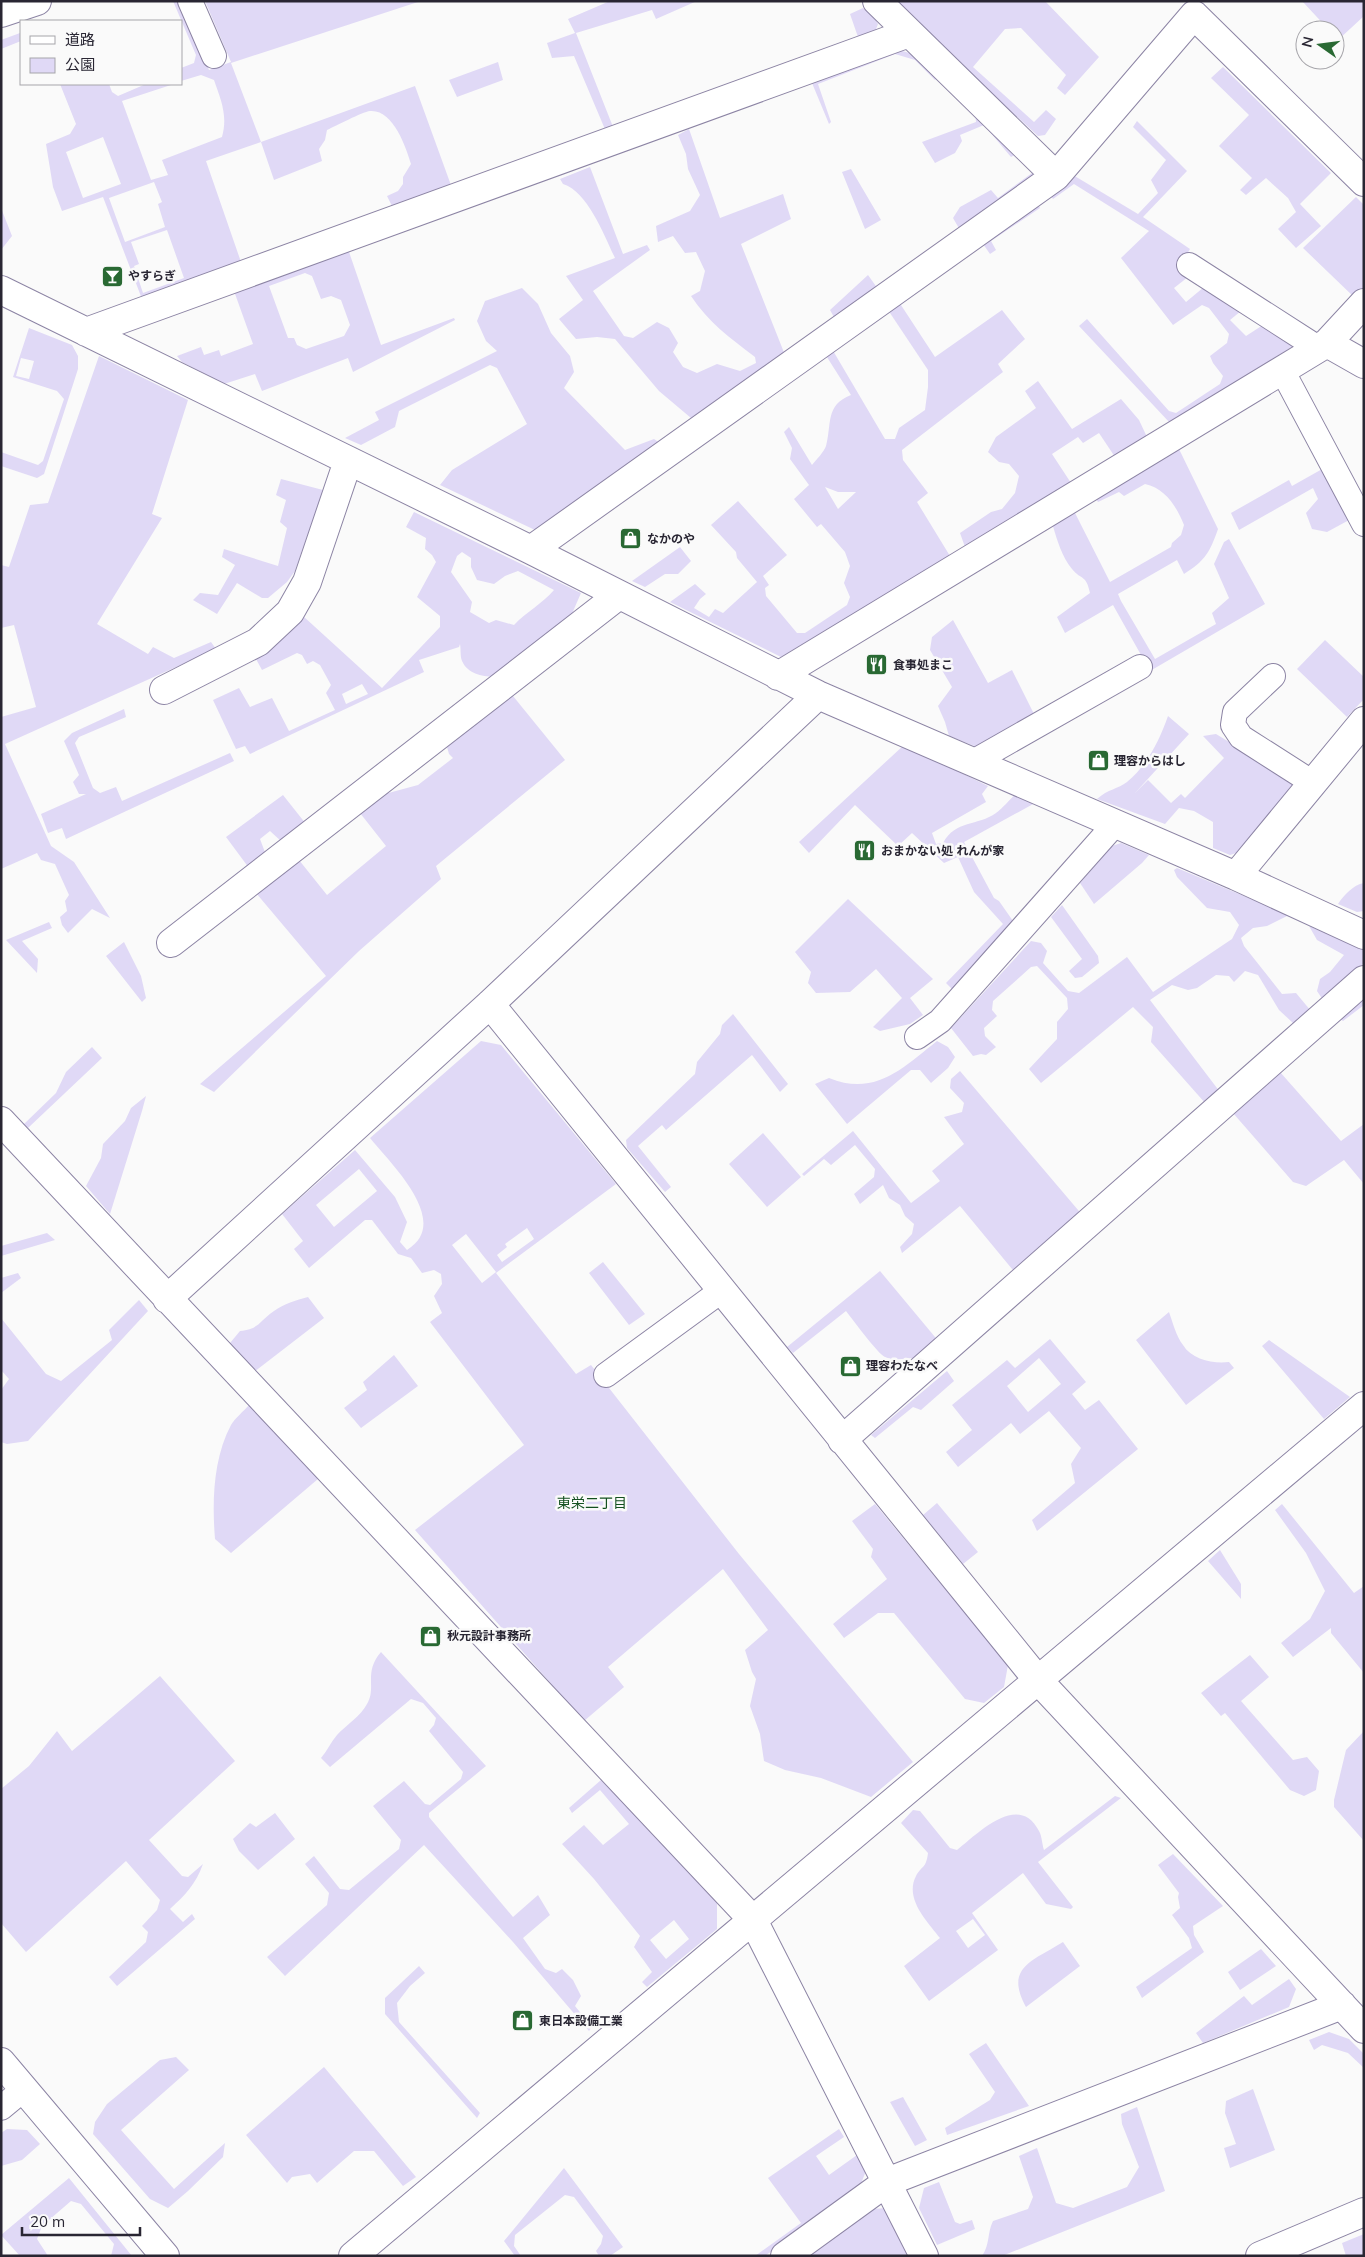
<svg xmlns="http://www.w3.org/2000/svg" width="1365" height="2257" viewBox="0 0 1365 2257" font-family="Mulish,'Noto Sans JP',sans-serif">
<rect width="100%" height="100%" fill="#fafafa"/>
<path fill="#e0d9f6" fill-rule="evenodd" d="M173 1H181L209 70 231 62 205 1H421L231 63 261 142 415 86 452 188 393 208 387 196 398 191 403 184V177L411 164C406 147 393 109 370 111 362 112 336 126 327 130L325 140 319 149 322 161 274 180 261 142 206 161 241 262 142 299 103 197 62 211 53 187 46 144 70 134 76 124 60 84H109L112 92 118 96 146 84H174L122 101 151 180 168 175 162 160 222 137C228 116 221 100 214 80L201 75 181 81V68L194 63 196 55ZM103 137 121 184 83 198 66 152ZM154 182 162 202 158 204 165 227 125 242 109 198ZM167 230 184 278 143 293 134 266 139 264 131 242Z
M610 1H697L656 19 652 10 576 33 615 132 607 134 574 56 552 58 547 43 575 33 568 19Z
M891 1H1045L1099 57 1065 95 1057 88 1066 75 1021 28 1005 29 973 67 1034 122 1046 110 1056 119 1045 135 1038 136Z
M1302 1H1364V16L1338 40 1335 36V30H1329Z
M863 8 872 14 878 24 873 37H858L850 14Z
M20 33 21 41 1 49V40Z
M896 49 919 56 939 76 935 80 915 60 895 54 818 84 831 122 829 124 812 83Z
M498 62 503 80 457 97 449 80Z
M1223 67 1331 173 1300 204 1321 226 1296 248 1278 229 1296 212 1288 198 1266 178 1246 195 1240 190 1252 178 1219 146 1249 115 1211 78Z
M975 111 1018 153 1011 157 984 125 960 135 962 141 955 153 935 163 922 142 976 122Z
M1137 121 1187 171 1143 217 1190 249 1177 270 1188 277 1174 288 1186 302 1204 287 1241 311 1230 320 1246 336 1263 325 1295 345 1170 423 1079 326 1087 319 1169 411 1176 413 1220 384 1223 376 1213 363 1210 356 1227 343 1229 334 1209 308 1202 305 1173 325 1121 258 1149 231 1074 184 1053 199 1049 193 1073 175 1138 214 1158 193 1151 180 1166 160 1133 127Z
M689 129 720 218 783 194 791 219 741 244 785 355 691 418 659 391 615 339 597 337 576 339 559 319 583 300 566 276 615 258C604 235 588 192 563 184L560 179 590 167 623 254 647 245 650 250 593 291 624 336 633 338 657 322 669 328 678 343 673 352 683 367 697 373 717 364 740 371 756 363 755 357C730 338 708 322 691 296L700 291 705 271 696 252 685 253 673 236 658 242 656 226 690 211 700 195 688 169 686 154 678 135Z
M851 169 881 220 865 229 842 172Z
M1032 173 1035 180 960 230 953 218 960 207 991 190 998 198Z
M1356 197 1364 205V288L1355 298 1303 248Z
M1037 202 1040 208 991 241 996 250 990 254 981 241Z
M1 208 12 236 1 250Z
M348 249 381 345 454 318 455 320 353 372 348 358 262 391 255 374 224 384 182 362 177 356 201 347 204 355 219 350 221 356 253 344 234 291ZM305 273 312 276 321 299 331 296 341 300 350 325 344 336 306 349 297 345 294 338H288L269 286Z
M868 275 878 289 835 319 830 310Z
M522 288 538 304 551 333 570 356 574 372 564 388 625 450 654 439 660 443 535 530 440 485 452 470 527 424 497 368 490 365 399 411 395 427 361 445 345 438 379 420 375 412 497 351 486 341 477 321 485 301Z
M899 302 935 357 1002 310 1025 339 998 364 1003 372 902 450 903 460 928 493 917 502 950 556 781 657 670 602 695 584 706 594 700 599 694 608 709 617 715 609 723 613 757 582 737 558 736 552 711 525 738 501 787 555 763 576 769 585 765 588 766 596 797 633H805L847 605 850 597 844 583 850 566 845 552 821 524 817 527 794 499 809 485 790 459 792 448 784 432 789 427 812 465C816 460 824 452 826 446 832 424 825 405 851 395L825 354 832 349 885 439H895L899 428 925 410 928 387V370L888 310ZM825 487 838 492H856L838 509Z
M29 328 72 345 78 356V369L44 474 37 478 1 466V452L38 465 43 461 64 399 57 391 13 377ZM21 358 34 361 29 379 16 376Z
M99 356 188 400 152 514 162 518 97 624 148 654 153 647 174 658 211 642 216 649 5 744 51 846 74 862 110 918 92 909 68 933 62 925 60 917 67 911 65 901 69 895 55 864 41 860 37 853 1 869V717L36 707 14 625 1 628V565L9 567 30 505 48 503Z
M1038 381 1072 429 1121 399 1139 420 1147 437 1115 457 1099 433 1083 443 1078 437 1052 454 1071 483 965 547 960 533 991 512 1002 509 1015 493 1019 476 1009 464 999 462 988 452 996 437 1036 408 1025 391Z
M1178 447 1218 529C1210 552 1205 561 1184 574L1177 560 1118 594 1121 601 1155 659 1216 624 1212 613 1229 598 1214 564 1224 542 1229 539 1265 604 1150 671 1113 605 1065 633 1057 617 1090 593C1086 574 1082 581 1072 569 1062 557 1057 540 1053 526L1074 511 1110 582 1171 547 1172 543 1181 535 1184 525C1177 507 1165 488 1145 484L1124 496 1119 492 1098 502 1094 496Z
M1324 468 1351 519 1327 532 1312 529 1306 513 1318 499 1313 488 1239 530 1231 513 1289 480 1292 486Z
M281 479 323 490 295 571 287 582 268 598H262L237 583 217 614 193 600 200 593 218 595 235 565 222 557 224 549 278 566 287 528 280 522 286 500 276 495Z
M414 512 581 593 571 616 494 677C481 676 468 674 462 661 460 656 461 649 460 644L459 647 419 660 424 672 250 754 245 746 236 749 213 700 239 688 250 707 272 698 289 731 335 710 326 693 331 685 320 665 313 661 307 664 302 655 297 653 262 670 256 659 288 634 303 616 382 688 440 627V616L417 597 436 562 432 555 425 549 426 538 406 527ZM462 552 471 558V567L477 580 494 584 505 576 518 571 554 590C542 604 526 612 514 625L496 620 489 623 470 612 472 602 451 572 457 556ZM362 684 368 694 346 704 342 694Z
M680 547 691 561 678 574H665L645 587 632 581Z
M953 620 988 683 1012 670 1036 718 982 749 949 736 945 722 938 706 952 687 930 650 932 637Z
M1325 640 1364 677V699L1347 717 1297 669Z
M513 696 565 760 436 866 441 879 359 951 214 1092 200 1084 326 976 256 893 299 860 327 895 386 846 360 813 381 795 418 785 453 758 449 754 447 747Z
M124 709 126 717 79 737 75 743 93 788 100 793 116 787 122 801 230 753 234 761 66 839 62 828 48 833 41 814 86 794H79L73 782 79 775 64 741 72 733Z
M1168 716 1189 734 1135 793 1148 780 1171 803 1181 794 1185 798 1224 758 1203 736 1216 734 1300 785 1245 850 1230 855 1213 848V822L1194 811 1179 808 1165 824 1097 799C1108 789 1118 789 1127 782 1147 766 1160 739 1168 716Z
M904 745 988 786 982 794 986 802 932 833 936 844 943 843C955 820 978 826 996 813 1003 808 1009 800 1016 794L1035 803 964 842 994 898 999 901 1013 921 953 990 946 983 1003 924 974 892 958 857 944 863 912 833 898 846 855 805 809 853 799 842Z
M283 795 306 824 282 842 270 831 260 839 266 855 249 868 226 837Z
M1121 843 1149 855 1142 863 1094 904 1080 883 1112 846Z
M1177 868 1289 915 1267 926 1253 928 1241 938 1244 946 1282 994 1296 993 1311 1011 1293 1023 1279 1010 1258 975 1245 971 1234 982 1229 976 1216 975 1197 988 1188 990 1172 985 1150 1000 1220 1092 1206 1104 1151 1042 1153 1027 1133 1007 1041 1083 1029 1069 1057 1039V1022L1068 1009 1067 998 1037 966 1031 967 993 1001 992 1010 997 1016 984 1028 985 1036 996 1047 986 1055 981 1054 973 1056 951 1028 1031 941 1041 943 1047 951 1043 963 1068 991 1079 993 1127 957 1153 992 1232 939 1239 925 1230 912 1207 908 1177 877 1174 870Z
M1364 883V911L1357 912 1338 904C1344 895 1353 885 1364 883Z
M848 899 933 979 910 998 923 1015 910 1024 880 1031 873 1027 902 998 876 969 850 992 816 993 808 983 811 972 795 952Z
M1062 905 1098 956 1099 963 1082 977 1075 978 1069 971 1082 959 1051 917Z
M49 922 52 928 22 941 38 959 37 973 6 940Z
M1309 926 1364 950V963L1323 1000 1317 991 1320 979 1330 972 1344 955 1317 940Z
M124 942 141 976 146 998 142 1002 106 956Z
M1364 993V1005L1343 1021 1337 1017Z
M733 1014 788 1084 780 1092 752 1055 666 1130 662 1125 638 1146 671 1187 665 1192 627 1148 626 1140 695 1074 697 1062 720 1034 722 1025Z
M481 1041 501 1045 616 1184 496 1273 576 1374 591 1365 739 1554 913 1762 871 1797 821 1778 785 1770 764 1761 760 1734 750 1706 756 1679 752 1672 745 1650 768 1630 723 1569 608 1667 624 1687 584 1721 415 1530 524 1445 430 1322 442 1313 434 1296 442 1284 441 1274 434 1270 422 1273 411 1258 398 1254 372 1220H365L309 1268 294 1249 303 1241 282 1214 355 1150 395 1197 407 1222 400 1242 407 1250C453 1222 390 1163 370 1138ZM359 1169 377 1191 334 1227 316 1205ZM527 1228 534 1239 502 1262 497 1255 507 1247 505 1244ZM466 1234 496 1272 482 1283 452 1245Z
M937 1041 948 1047 955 1057 948 1068 931 1083 920 1070H911L847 1124 815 1084 829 1078C875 1097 903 1068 937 1041Z
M92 1047 102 1058 28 1128 23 1125 56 1093 66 1072Z
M960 1071 1084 1217 1017 1275 960 1206 902 1253 900 1247 912 1234 914 1224 905 1216 900 1205 889 1198 883 1185 860 1204 854 1194 874 1177 875 1169 855 1145 831 1165 824 1159 804 1176 802 1174 853 1131 911 1203 940 1181 932 1171 964 1144 944 1117 962 1112 964 1103 950 1088 951 1079Z
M1280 1072 1341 1141 1364 1124V1184L1344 1160 1306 1186 1293 1182 1233 1113Z
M146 1096 142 1111 110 1214 86 1186 101 1158 103 1144 125 1121 131 1108Z
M763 1133 801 1177 767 1207 729 1164Z
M47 1233 55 1240 1 1256V1246Z
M603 1262 645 1314 629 1325 589 1273Z
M880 1271 940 1343 921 1358C910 1357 895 1362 885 1357 878 1354 853 1320 846 1311L793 1353 787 1347Z
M18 1273 21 1278 1 1293V1278Z
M308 1297 324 1318 254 1372 230 1343 240 1331C260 1329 259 1321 274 1311 284 1304 296 1300 308 1297Z
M139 1300 148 1311 28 1441 7 1444 1 1442V1390L9 1379 1 1370V1318L46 1374 61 1381 112 1340 109 1330Z
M1169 1312C1173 1323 1176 1336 1183 1345 1192 1360 1214 1364 1229 1362L1234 1368 1186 1405 1136 1340Z
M1050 1339 1086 1382 1072 1394 1085 1410 1099 1400 1138 1449 1037 1531 1032 1520 1075 1483 1071 1464 1081 1448 1049 1411 1020 1434 1011 1423 958 1467 946 1452 972 1430 952 1405 1007 1360 1015 1368ZM1039 1358 1061 1384 1028 1412 1007 1386Z
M1269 1340 1350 1397 1324 1419 1262 1346Z
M394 1355 418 1386 361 1428 344 1408 367 1390 363 1382Z
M947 1371 954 1381 921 1410 913 1407 875 1438 871 1435Z
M249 1405 318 1479 231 1553 215 1539C212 1502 213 1459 231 1425 235 1418 244 1411 249 1405Z
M937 1503 978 1552 963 1564 923 1515Z
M875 1504 1008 1665 1004 1687 984 1703 965 1699 894 1613H878L844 1638 833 1624 887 1579 871 1557 873 1549 852 1521Z
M1282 1504 1354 1593 1364 1586V1673L1331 1633V1628L1293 1657 1281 1643 1310 1619 1325 1591 1306 1553 1275 1510Z
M1220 1550 1241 1584V1599L1208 1561Z
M381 1652 486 1766 429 1813V1817L513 1917 538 1895 550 1915 523 1938 545 1969 556 1973 562 1969 573 1980 581 1996 575 2006 592 2027 589 2031 513 1942 424 1845 285 1976 267 1957 327 1905 329 1893 305 1864 314 1856 340 1889 349 1890 399 1849 401 1840 373 1806 404 1781 425 1804 430 1805 461 1779 463 1772 429 1731 434 1725 436 1718 423 1703 411 1699 330 1767 321 1758C327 1751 331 1742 337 1735 346 1725 361 1716 367 1704 377 1687 363 1673 381 1652Z
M1250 1655 1269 1677 1241 1701 1293 1760 1307 1757 1319 1771 1316 1790 1304 1796 1290 1790 1225 1713 1221 1716 1201 1693Z
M160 1676 235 1761 149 1840 182 1876 188 1877 203 1864C196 1884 185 1895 170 1909L183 1922 192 1914 195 1919 117 1986 109 1977 146 1942 148 1932 142 1926 157 1910 160 1900 126 1861 26 1952 1 1923V1789L29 1766 57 1731 72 1751Z
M1364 1731V1841L1334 1807V1800L1346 1750Z
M601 1780 717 1899V1929L647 1987 642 1982 652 1972 634 1947 640 1936 594 1879 562 1844 584 1825 603 1845 629 1824 600 1790 572 1813 569 1808ZM674 1920 689 1939 666 1959 650 1940Z
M1115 1796 1121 1798 1038 1862 1073 1907 1071 1909 1046 1904 1023 1873 972 1913 998 1950 929 2001 904 1966 940 1938C928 1922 904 1899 916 1876 922 1865 926 1869 928 1853L901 1823 913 1810 920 1811 950 1848 957 1850C977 1834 1019 1791 1039 1831 1042 1836 1042 1844 1044 1850ZM973 1919 985 1935 968 1948 956 1931Z
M275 1813 295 1839 258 1870 239 1851 233 1839 250 1823 256 1827Z
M1173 1854 1223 1906 1193 1926 1194 1935 1204 1952 1142 1998 1136 1987 1192 1948 1189 1938 1172 1915 1180 1908 1178 1897 1179 1893 1158 1865Z
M1063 1942 1080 1966 1026 2007C1004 1967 1033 1961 1063 1942Z
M1261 1949 1276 1966 1240 1990 1228 1972Z
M419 1966 425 1973 410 1986 397 2003 399 2022 480 2113 477 2118 385 2014V1998Z
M1289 1979 1296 1989 1289 2007 1203 2043 1196 2033 1244 1996 1252 2005Z
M1329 2032 1349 2039 1364 2054V2068L1348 2053 1322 2045 1314 2050 1309 2040Z
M986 2043 1029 2106 947 2135 945 2128 990 2100 995 2092 969 2054Z
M176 2057 189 2070 121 2130 174 2189 225 2143 223 2157 188 2191 168 2208 150 2199 93 2134 95 2122 107 2104 160 2060Z
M324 2067 416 2177 403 2186 374 2151H354L317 2183 310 2174 292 2177 287 2183 246 2135Z
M1253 2089 1275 2150 1230 2168 1224 2148 1236 2144 1225 2113 1226 2101Z
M903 2097 927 2140 915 2146 890 2102Z
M1137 2107 1165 2191 1002 2256H982C990 2245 987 2233 993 2221L1028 2209 1033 2197 1019 2156 1037 2148 1056 2203 1073 2208 1127 2187 1139 2167 1122 2124 1121 2114Z
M7 2129 27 2130 40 2144 22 2160 1 2166V2133Z
M839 2129 844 2137 816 2156 829 2175 857 2155 866 2171 860 2186 765 2256H755L801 2223 768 2178Z
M564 2168 623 2247 610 2256H599L596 2251 601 2244 603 2236 574 2197 565 2195 515 2235 514 2246 521 2256H515L504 2241Z
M69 2178 132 2256H111L114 2244 81 2204 71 2201 42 2226 37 2239 48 2256H20L1 2235Z
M939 2182 955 2222 960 2224 972 2220 975 2229 937 2245 919 2208 924 2188Z
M887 2208 909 2256H810L871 2209Z
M1364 2234V2256H1346L1342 2243Z"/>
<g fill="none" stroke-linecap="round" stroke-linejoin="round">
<defs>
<path id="service" d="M190 1 214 56
M1189 265 1318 348
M1282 370 1364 524
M1273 676 1235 712 1233 725 1241 737 1313 783
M973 762 1140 667
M917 1037 940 1021 1115 824
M606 1375 721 1291
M1 2108 24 2089"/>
<path id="minor" d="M877 1 1056 176
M1 13 37 1
M1 290 531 550 818 695 1236 876 1364 935
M86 332 909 33
M1327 343 1364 364
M531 550 1056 176 1194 15 1364 182
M778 676 1327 343 1364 303
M164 690 258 642 290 612 307 582 348 461
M1236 876 1364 721
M171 943 619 595
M490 1004 1037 1679 1364 2029
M1 1121 753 1920 924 2256
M167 1299 490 1004 818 695
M842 1440 1364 980
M353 2256 1364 1406
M785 2256 887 2182 1342 2005
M1260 2256 1364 2212"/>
<path id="tertiary" d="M1 2062 165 2256"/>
</defs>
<use href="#service" stroke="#8c84a4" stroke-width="26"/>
<use href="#minor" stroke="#8c84a4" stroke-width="30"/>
<use href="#tertiary" stroke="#8c84a4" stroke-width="30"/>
<use href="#service" stroke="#fff" stroke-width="24"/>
<use href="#minor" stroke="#fff" stroke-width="28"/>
<use href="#tertiary" stroke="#fff" stroke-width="28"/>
</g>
<defs>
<symbol id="bar-square" viewBox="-11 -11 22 22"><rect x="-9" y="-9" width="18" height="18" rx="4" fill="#296933" stroke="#fafafa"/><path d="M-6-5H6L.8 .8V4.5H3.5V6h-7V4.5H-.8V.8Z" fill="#fff"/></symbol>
<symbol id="shop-square" viewBox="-11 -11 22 22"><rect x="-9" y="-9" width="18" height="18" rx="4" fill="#296933" stroke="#fafafa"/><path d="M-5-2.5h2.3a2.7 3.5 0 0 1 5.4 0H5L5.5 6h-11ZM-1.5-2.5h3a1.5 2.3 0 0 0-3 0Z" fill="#fff"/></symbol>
<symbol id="restaurant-square" viewBox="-11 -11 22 22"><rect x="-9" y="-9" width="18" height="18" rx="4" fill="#296933" stroke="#fafafa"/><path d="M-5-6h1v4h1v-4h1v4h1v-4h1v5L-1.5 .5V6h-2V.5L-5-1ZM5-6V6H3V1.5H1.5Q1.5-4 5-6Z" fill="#fff"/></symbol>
</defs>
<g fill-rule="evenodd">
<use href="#bar-square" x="100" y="264" width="25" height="25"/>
<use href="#shop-square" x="618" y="526" width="25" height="25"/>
<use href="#restaurant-square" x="864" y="652" width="25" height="25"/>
<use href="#shop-square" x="1086" y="748" width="25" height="25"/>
<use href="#restaurant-square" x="852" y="838" width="25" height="25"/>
<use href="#shop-square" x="838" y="1354" width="25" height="25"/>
<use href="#shop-square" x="418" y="1624" width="25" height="25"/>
<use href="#shop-square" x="510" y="2008" width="25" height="25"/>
</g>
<g text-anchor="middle" stroke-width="5" stroke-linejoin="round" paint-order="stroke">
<g font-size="12" font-weight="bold" fill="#292633" stroke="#fafafa" text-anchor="start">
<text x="128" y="280">やすらぎ</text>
<text x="647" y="543">なかのや</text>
<text x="893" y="669">食事処まこ</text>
<text x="1114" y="765">理容からはし</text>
<text x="881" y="855">おまかない処 れんが家</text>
<text x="866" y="1370">理容わたなべ</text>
<text x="447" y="1640">秋元設計事務所</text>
<text x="539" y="2025">東日本設備工業</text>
</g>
<g font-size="14" fill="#13501f" stroke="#fafafa">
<text x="592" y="1508">東栄二丁目</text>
</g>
</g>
<rect width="1365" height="2257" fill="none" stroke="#292633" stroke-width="5"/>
<rect x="20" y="20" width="162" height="65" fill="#fafafa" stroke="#a6a5aa"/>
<rect x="30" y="36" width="25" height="8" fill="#ffffff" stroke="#a6a5aa"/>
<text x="65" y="45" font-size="15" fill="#292633">道路</text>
<rect x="30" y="58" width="25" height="15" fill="#e0d9f6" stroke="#a6a5aa"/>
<text x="65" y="70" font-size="15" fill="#292633">公園</text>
<g transform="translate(1320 45) rotate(284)"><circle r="24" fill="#fafafa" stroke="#a6a5aa"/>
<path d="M0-4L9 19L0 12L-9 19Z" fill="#296933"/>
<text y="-8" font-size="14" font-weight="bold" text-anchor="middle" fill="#292633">N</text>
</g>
<path d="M22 2227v8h118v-8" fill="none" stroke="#292633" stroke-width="2.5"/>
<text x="30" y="2227" font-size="15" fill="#292633" stroke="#fafafa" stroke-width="4" paint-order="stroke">20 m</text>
</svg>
